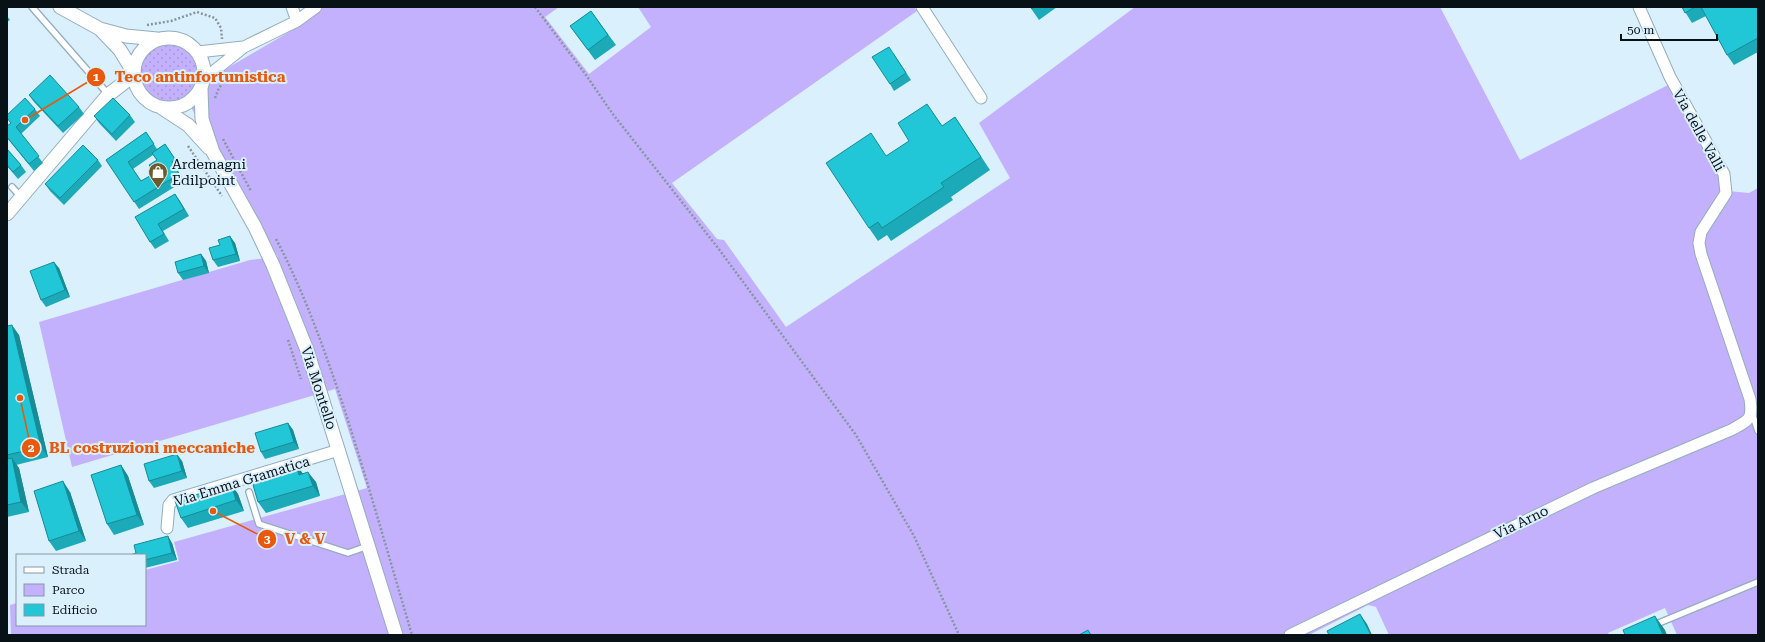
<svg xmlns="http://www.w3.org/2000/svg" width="1765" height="642" viewBox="0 0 1765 642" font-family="'Roboto Serif',serif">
<defs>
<pattern id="grass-dots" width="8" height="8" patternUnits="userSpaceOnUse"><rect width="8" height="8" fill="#c3b1fd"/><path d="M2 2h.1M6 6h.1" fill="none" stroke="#a697d8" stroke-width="1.8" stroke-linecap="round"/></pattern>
</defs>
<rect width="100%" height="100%" fill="#dbf0fd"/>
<path fill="url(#grass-dots)" d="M140 73a29 29 0 1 1 58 0a29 29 0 1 1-58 0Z"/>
<path fill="#c3b1fd" d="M323 7H559L545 17 589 74 651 27 638 7H914L917 11 672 183 717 239 724 240 786 327 1010 178 979 123 1135 7H1440L1520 160 1676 81 1728 191 1749 193 1758 188V635H1677L1665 608 1608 633 1609 635H1389L1376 607 1368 605 1309 635H11L10 605 17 603V625H145V570L179 561 174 542 367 488 335 389 72 467 39 322 250 260 278 257 185 97 231 66 289 32Z"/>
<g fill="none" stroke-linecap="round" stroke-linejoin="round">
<defs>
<path id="service" d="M32 7 108 94
M12 187 21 197
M1752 413 1758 431
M249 492 259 524 348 553 368 546
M1654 625 1758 582"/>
<path id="minor" d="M292 7 297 21
M922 7 981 98
M198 52 243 47
M204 79 244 47 297 21 316 7
M167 528 169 505 173 500 339 450
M1290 635 1593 488 1731 430C1749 420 1753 420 1750 399L1701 254 1699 243 1701 232 1726 193 1724 174 1670 77 1639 7"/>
<path id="tertiary" d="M60 7 100 29 126 36 157 39
M100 29 120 50 134 73
M134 73a35 35 0 1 1 70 0a35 35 0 1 1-70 0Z
M201 89 202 119 213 152 255 227 273 265 307 350 396 635
M162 108 188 125 209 148
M7 214 108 95 134 75"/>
</defs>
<use href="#service" stroke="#94adbc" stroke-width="8"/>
<use href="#minor" stroke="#94adbc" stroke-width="13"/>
<use href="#tertiary" stroke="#94adbc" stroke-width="15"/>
<path stroke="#86969f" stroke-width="2.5" stroke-dasharray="2 2" stroke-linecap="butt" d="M535 7 586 75 612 113 718 248 856 435 914 536 959 635
M147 25 171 21 197 12 215 18 221 28 222 39
M215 98 219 88 229 75
M223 139 251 191
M188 146 222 196
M276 239C304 292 323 346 342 402 367 479 389 557 412 635
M288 340 301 379"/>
<use href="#service" stroke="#fff" stroke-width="5.5"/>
<use href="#minor" stroke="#fff" stroke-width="11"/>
<use href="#tertiary" stroke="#fff" stroke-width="13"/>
</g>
<path fill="#1caab9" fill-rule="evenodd" d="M1030 7H1057L1039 20Z
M1682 7H1758V52L1734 65 1727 55 1706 16 1692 23Z
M591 11 616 45 595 60 570 26Z
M7 16 10 20 7 22Z
M894 54 911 80 894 91 890 84Z
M29 95 79 107 84 114 63 133 34 102Z
M35 109 40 116 21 134 43 163 34 171 7 138V126L11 123 7 118V115Z
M130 115 135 122 116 141 99 123 94 116Z
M955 117 990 170 951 197 953 200 891 241 887 235 878 241 869 228 887 156 942 126Z
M146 132 157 149 165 144 180 166 177 169 184 181 139 209 106 160ZM153 155 157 160 155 173 141 181 133 169Z
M7 149 21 165 26 172 18 179 7 166Z
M98 160 102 166 64 205 50 191 45 184Z
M175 194 189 216 163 231 169 241 155 249 150 242 135 217Z
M235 243 240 261 218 267 213 260Z
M201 254 206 261 209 273 183 280 178 273Z
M59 268 70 297 46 307 41 300Z
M7 326 19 335 48 457 16 465 19 468 29 512 7 517Z
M288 423 293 430 299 449 265 459 261 452Z
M182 461 187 478 154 488 149 481Z
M296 464 303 474 316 482 320 496 266 513 258 502Z
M121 465 128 476 144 525 114 535 107 524Z
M231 484 238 494 244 511 188 528 181 518Z
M70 492 86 541 56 551 49 541Z
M172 543 177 560 145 568V555Z"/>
<path fill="#178b96" d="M175 194 180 201 189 216 184 209Z
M230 236 235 243 240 261 236 254Z
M201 254 206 261 209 273 204 266Z
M54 262 59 268 70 297 65 290Z
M12 325 19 335 48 457 41 447Z
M288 423 293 430 299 449 294 442Z
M177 454 182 461 187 478 182 471Z
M12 458 19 468 29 512 21 502Z
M296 464 303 474 299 475Z
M121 465 128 476 144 525 137 515Z
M308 472 316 482 320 496 313 486Z
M63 481 70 492 86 541 79 531Z
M231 484 238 494 244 511 236 500Z
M168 536 172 543 177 560 172 553Z
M1360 614 1367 624 1372 635H1371Z
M1655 616 1665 630 1667 635H1663Z"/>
<path fill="#21c6d7" stroke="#178b96" d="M1030 7H1035L1032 9Z
M1682 7H1695L1685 13Z
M1701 7H1758V38L1727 55Z
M591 11 608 35 588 50 570 26Z
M889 47 906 73 890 84 872 57Z
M50 75 79 107 58 126 29 95Z
M25 98 35 109 16 127 39 156 29 164 7 137V126L11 123 7 118V115Z
M113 98 130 115 112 134 94 116Z
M927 104 942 126 955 117 981 157 941 183 944 187 882 228 878 222 869 228 826 163 871 133 886 156 909 141 898 123Z
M146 132 154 144 128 162 141 181 155 173 149 165 157 160 152 153 165 144 175 159 172 162 179 174 134 202 106 160Z
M83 145 98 160 60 198 45 184Z
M7 149 21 165 13 172 7 165Z
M175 194 184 209 158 224 164 234 150 242 135 217Z
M230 236 236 254 213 260 209 248 220 245 218 240Z
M201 254 204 266 178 273 175 262Z
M54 262 65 290 41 300 30 271Z
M12 325 41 447 7 455V326Z
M288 423 294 442 261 452 255 433Z
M177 454 182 471 149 481 144 464Z
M12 458 21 502 7 505V459Z
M296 464 299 475 308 472 313 486 258 502 251 478Z
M121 465 137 515 107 524 91 475Z
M63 481 79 531 49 541 34 491Z
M231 484 236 500 181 518 175 501Z
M168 536 172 553 145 560V555H131L136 553 134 545Z
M1360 614 1371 635H1329L1327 631Z
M1655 616 1663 635H1625L1623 630Z
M1088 630 1091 635H1079Z"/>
<defs>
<symbol id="shop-pin" viewBox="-11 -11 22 30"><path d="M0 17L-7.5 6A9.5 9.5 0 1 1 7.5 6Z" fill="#6e5b2a" stroke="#dbf0fd"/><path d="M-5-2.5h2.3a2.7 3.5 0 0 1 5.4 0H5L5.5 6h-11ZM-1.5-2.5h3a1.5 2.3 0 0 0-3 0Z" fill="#fff"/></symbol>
</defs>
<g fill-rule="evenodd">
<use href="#shop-pin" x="147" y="161" width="22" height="30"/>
</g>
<g text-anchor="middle" stroke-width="4" stroke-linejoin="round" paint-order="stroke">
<g font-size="14" fill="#081116" stroke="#dbf0fd">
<text transform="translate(1699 130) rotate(61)" y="5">Via delle Valli</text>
<text transform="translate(319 388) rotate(72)" y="5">Via Montello</text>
<text transform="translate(242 481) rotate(-17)" y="5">Via Emma Gramatica</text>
<text transform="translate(1521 522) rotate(-26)" y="5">Via Arno</text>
</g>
<g font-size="14" fill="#081116" stroke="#dbf0fd" text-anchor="start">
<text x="172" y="169">Ardemagni<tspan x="172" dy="16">Edilpoint</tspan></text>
</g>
</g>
<path fill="none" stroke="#e8590c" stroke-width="1.5" d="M25 120L96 77M20 398L31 448M213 511L267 539"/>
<g fill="#e8590c" stroke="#dbf0fd" stroke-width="1.5">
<circle cx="25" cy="120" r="4"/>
<circle cx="20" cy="398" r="4"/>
<circle cx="213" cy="511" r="4"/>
<circle cx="96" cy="77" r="10"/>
<circle cx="31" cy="448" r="10"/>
<circle cx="267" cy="539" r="10"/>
</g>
<g font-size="12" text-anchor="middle" font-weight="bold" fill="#fff">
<text x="96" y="81">1</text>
<text x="31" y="452">2</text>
<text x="267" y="543">3</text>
</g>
<g font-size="15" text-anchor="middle" font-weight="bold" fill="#e8590c" stroke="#dbf0fd" stroke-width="4" stroke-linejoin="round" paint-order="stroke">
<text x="200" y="82">Teco antinfortunistica</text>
<text x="152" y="453">BL costruzioni meccaniche</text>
<text x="305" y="544">V &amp; V</text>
</g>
<rect width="1765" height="642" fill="none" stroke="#081116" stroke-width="16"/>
<rect x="16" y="554" width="130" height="72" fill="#dbf0fd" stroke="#8797a1"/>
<rect x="24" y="567" width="20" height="6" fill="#ffffff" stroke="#8797a1"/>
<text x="52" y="574" font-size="12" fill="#081116">Strada</text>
<rect x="24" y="584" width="20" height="12" fill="#c3b1fd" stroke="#8797a1"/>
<text x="52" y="594" font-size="12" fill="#081116">Parco</text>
<rect x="24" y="604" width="20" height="12" fill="#21c6d7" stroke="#8797a1"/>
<text x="52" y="614" font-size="12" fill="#081116">Edificio</text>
<path d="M1621 34v6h96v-6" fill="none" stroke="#081116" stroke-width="2"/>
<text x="1627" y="34" font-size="12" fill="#081116" stroke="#dbf0fd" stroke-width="3" paint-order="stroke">50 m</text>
</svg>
